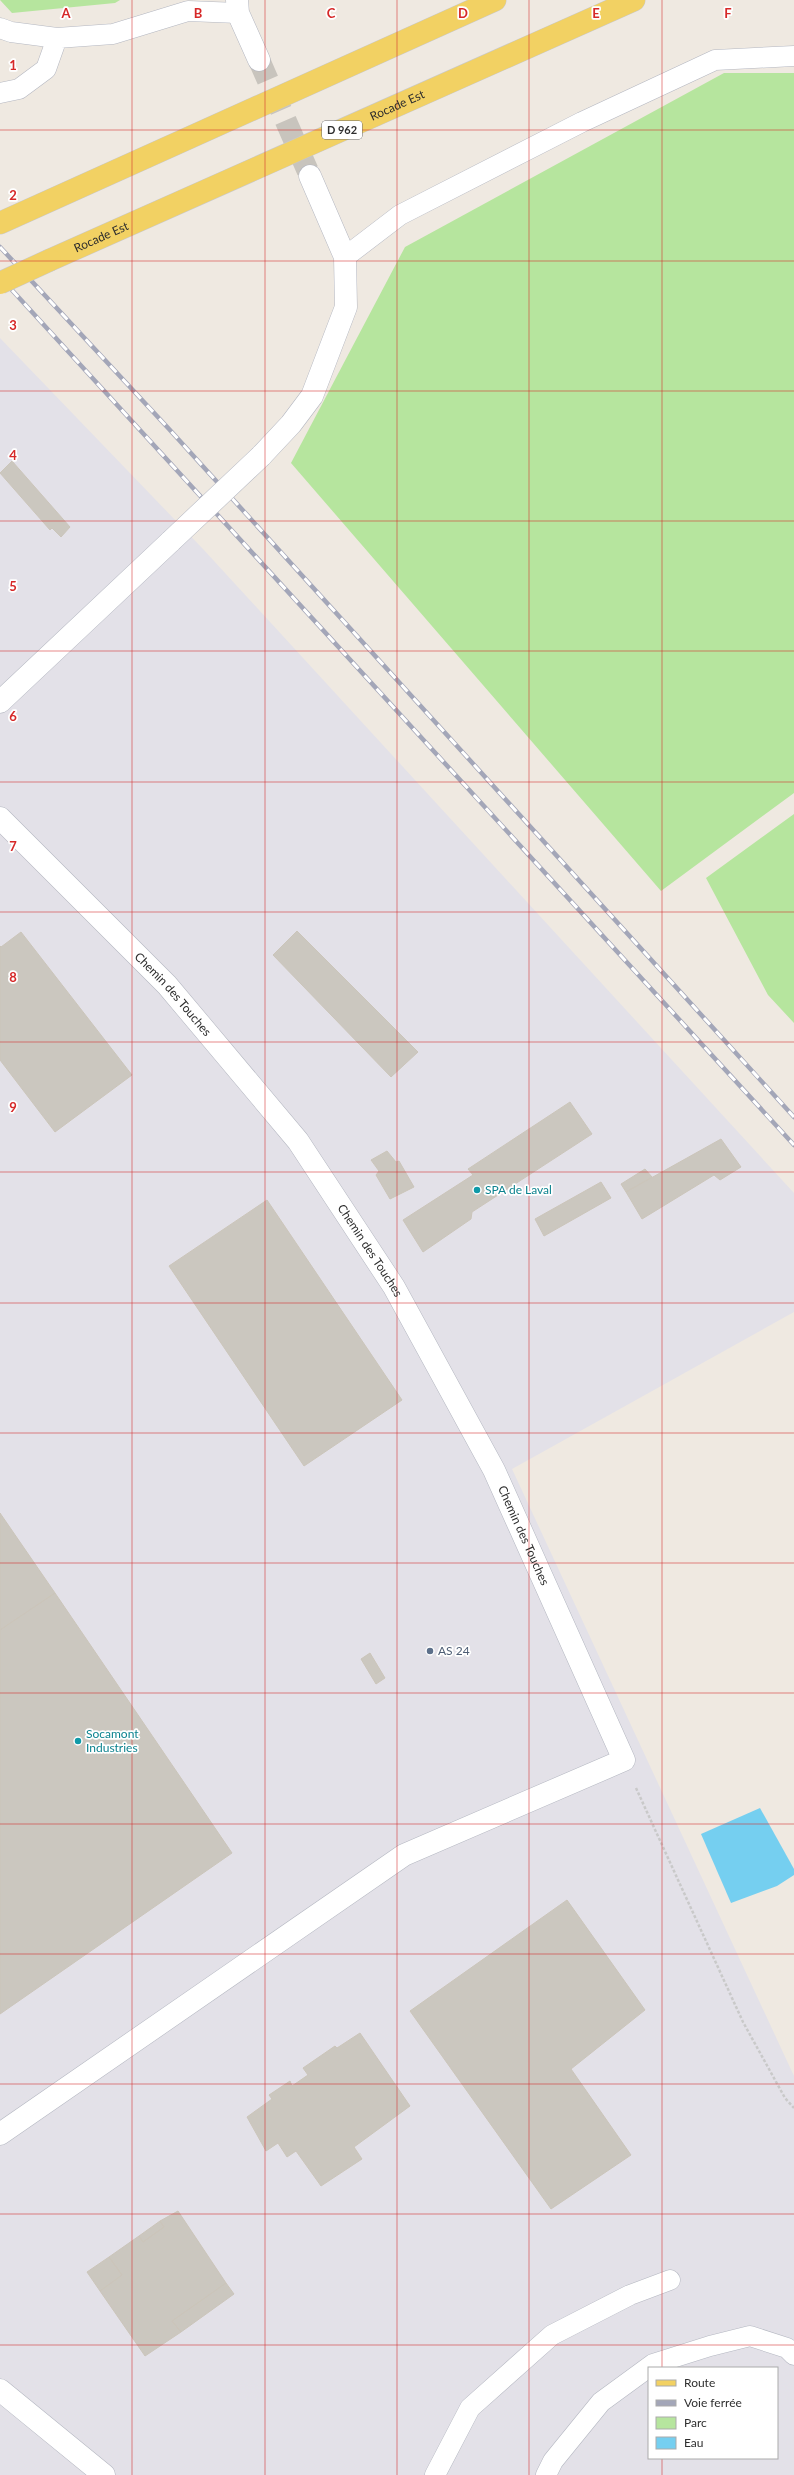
<svg xmlns="http://www.w3.org/2000/svg" width="794" height="2475" viewBox="0 0 794 2475" font-family="Lato,sans-serif">
<rect width="100%" height="100%" fill="#efe9e1"/>
<path fill="#e3e1e8" fill-rule="evenodd" d="M0 338 203 549 794 1193V1312L512 1469 794 2076V2475H0ZM649 2368H777V2458H649Z"/>
<path fill="#b6e59e" d="M0 0H120L115 3 12 13Z
M724 73H794V793L661 891 291 463 405 247Z
M794 814V1023L768 995 706 878Z"/>
<path fill="#75cff0" d="M760 1808 794 1869V1875L777 1886 731 1903 701 1834Z"/>
<path fill="#cbc7bf" stroke="#cbc5ba" d="M12 461 70 527 61 537 52 528 50 530 0 473Z
M297 931 418 1052 391 1077 273 955Z
M21 932 132 1075 55 1132 0 1060V946L1 947Z
M570 1102 592 1134 472 1212 471 1219 423 1252 403 1220 473 1175 468 1169Z
M721 1139 741 1167 720 1180 714 1175 642 1219 626 1192Z
M387 1151 396 1162 399 1161 414 1187 390 1199 376 1175 379 1171 371 1160Z
M645 1169 652 1177 626 1192 621 1184Z
M601 1182 611 1198 544 1236 535 1219Z
M267 1200 402 1400 304 1466 169 1266Z
M0 1513 55 1593 0 1630Z
M55 1593 232 1853 0 2014V1630Z
M370 1653 385 1678 376 1684 361 1659Z
M567 1900 645 2010 571 2069 631 2155 551 2209 410 2011Z
M360 2033 410 2106 354 2147 362 2159 321 2186 296 2151 287 2157 278 2143 266 2151 247 2117 272 2099 269 2095 290 2081 292 2086 308 2075 303 2068 335 2046 337 2048Z
M178 2211 226 2283 172 2321 181 2332 145 2356 100 2291 122 2275 109 2257 139 2236 143 2242 164 2227 160 2221Z
M160 2221 164 2227 143 2242 139 2236Z
M109 2257 122 2275 100 2291 87 2272Z
M226 2283 234 2294 181 2332 172 2321Z"/>
<g fill="none" stroke-linecap="round" stroke-linejoin="round">
<path stroke="#c8c4bd" stroke-width="22" stroke-dasharray="22 11" stroke-linecap="butt" d="M259 60 310 176"/>
<defs>
<path id="lane" d="M0 28 11 32 57 38 113 34 188 11 238 13
M0 93 19 89 46 69 57 38
M345 257 400 215 582 122 715 60 794 56
M435 2475 470 2408 552 2335 630 2295 670 2280
M546 2475 553 2461 601 2402 653 2364 710 2346 750 2336 787 2348 794 2355"/>
<g id="street">
<path d="M237 0 238 13 259 60"/>
<path d="M261 456 291 424 312 396 346 307 345 257 310 176"/>
<path d="M0 702 171 541"/>
<path id="s1" d="M0 818 167 985 298 1141 394 1287 494 1470 624 1760 404 1855 0 2134"/>
<path d="M0 2390 104 2475"/>
</g>
<g id="primary">
<path d="M0 223 495 0"/>
<path id="s2" d="M50 260 634 0"/>
</g>
</defs>
<use href="#lane" stroke="#b4b7c1" stroke-width="21"/>
<use href="#street" stroke="#b4b7c1" stroke-width="23"/>
<use href="#primary" stroke="#c9c9c9" stroke-width="23"/>
<path stroke="#c9c9c9" stroke-width="2.5" stroke-dasharray="3 2" stroke-linecap="butt" d="M636 1788 743 2022 785 2098 794 2108"/>
<use href="#lane" stroke="#fff" stroke-width="20"/>
<use href="#street" stroke="#fff" stroke-width="22"/>
<use href="#primary" stroke="#f2d163" stroke-width="22"/>
<defs>
<path id="rail" d="M0 247 169 429 794 1117
M0 277 794 1145"/>
</defs>
<use href="#rail" stroke="#a3a6b8" stroke-width="4.5"/>
<use href="#rail" stroke="#fff" stroke-width="3" stroke-dasharray="9" stroke-linecap="butt"/>
<defs>
<path id="street-bridge" d="M171 541 261 456"/>
<path id="primary-bridge" d="M0 283 50 260"/>
</defs>
<use href="#street-bridge" stroke="#b4b7c1" stroke-width="23" stroke-linecap="butt"/>
<use href="#primary-bridge" stroke="#c9c9c9" stroke-width="23" stroke-linecap="butt"/>
<use href="#street-bridge" stroke="#fff" stroke-width="22"/>
<use href="#primary-bridge" stroke="#f2d163" stroke-width="22"/>
</g>
<path fill="none" stroke="#d62828" stroke-width="1" stroke-opacity="0.55" d="M132 0V2475M265 0V2475M397 0V2475M529 0V2475M662 0V2368M0 130H794M0 261H794M0 391H794M0 521H794M0 651H794M0 782H794M0 912H794M0 1042H794M0 1172H794M0 1303H794M0 1433H794M0 1563H794M0 1693H794M0 1824H794M0 1954H794M0 2084H794M0 2214H794M0 2345H794M662 2458V2475"/>
<g fill="#0f9aa8" stroke="#fff" stroke-width="1.5">
<circle cx="477" cy="1190" r="4"/>
<circle cx="78" cy="1741" r="4"/>
</g>
<circle fill="#5c6f8a" stroke="#fff" stroke-width="1.5" cx="430" cy="1651" r="4"/>
<g text-anchor="middle" stroke-width="3.5" stroke-linejoin="round" paint-order="stroke">
<rect fill="#fff" stroke="#6d6d6d" stroke-width="1" x="322" y="121" width="40" height="18" rx="3"/>
<g font-size="11" font-weight="bold" fill="#2e2e2e">
<text x="342" y="134">D 962</text>
</g>
<g font-size="12" fill="#2e2e2e" stroke="#fff">
<text dy="4" stroke="none"><textPath href="#s2" startOffset="380">Rocade Est</textPath></text>
<text dy="4" stroke="none"><textPath href="#s2" startOffset="56">Rocade Est</textPath></text>
<text dy="4" stroke="none"><textPath href="#s1" startOffset="247">Chemin des Touches</textPath></text>
<text dy="4" stroke="none"><textPath href="#s1" startOffset="571">Chemin des Touches</textPath></text>
<text dy="4" stroke="none"><textPath href="#s1" startOffset="895">Chemin des Touches</textPath></text>
</g>
<g font-size="12" fill="#0d838f" stroke="#fff" text-anchor="start">
<text x="485" y="1194">SPA de Laval</text>
<text x="86" y="1738">Socamont<tspan x="86" dy="14">Industries</tspan></text>
</g>
<g font-size="12" fill="#4e5e75" stroke="#fff" text-anchor="start">
<text x="438" y="1655">AS 24</text>
</g>
</g>
<g font-size="13" text-anchor="middle" font-weight="bold" fill="#d62828" stroke="#fff" stroke-width="3.5" stroke-linejoin="round" paint-order="stroke">
<text x="66" y="18">A</text>
<text x="198" y="18">B</text>
<text x="331" y="18">C</text>
<text x="463" y="18">D</text>
<text x="596" y="18">E</text>
<text x="728" y="18">F</text>
<text x="13" y="70">1</text>
<text x="13" y="200">2</text>
<text x="13" y="330">3</text>
<text x="13" y="460">4</text>
<text x="13" y="591">5</text>
<text x="13" y="721">6</text>
<text x="13" y="851">7</text>
<text x="13" y="982">8</text>
<text x="13" y="1112">9</text>
</g>
<rect x="648" y="2367" width="130" height="92" fill="#ffffff" stroke="#ababab"/>
<rect x="656" y="2380" width="20" height="6" fill="#f2d163" stroke="#ababab"/>
<text x="684" y="2387" font-size="12" fill="#2e2e2e">Route</text>
<rect x="656" y="2400" width="20" height="6" fill="#a3a6b8" stroke="#ababab"/>
<text x="684" y="2407" font-size="12" fill="#2e2e2e">Voie ferrée</text>
<rect x="656" y="2417" width="20" height="12" fill="#b6e59e" stroke="#ababab"/>
<text x="684" y="2427" font-size="12" fill="#2e2e2e">Parc</text>
<rect x="656" y="2437" width="20" height="12" fill="#75cff0" stroke="#ababab"/>
<text x="684" y="2447" font-size="12" fill="#2e2e2e">Eau</text>
</svg>
